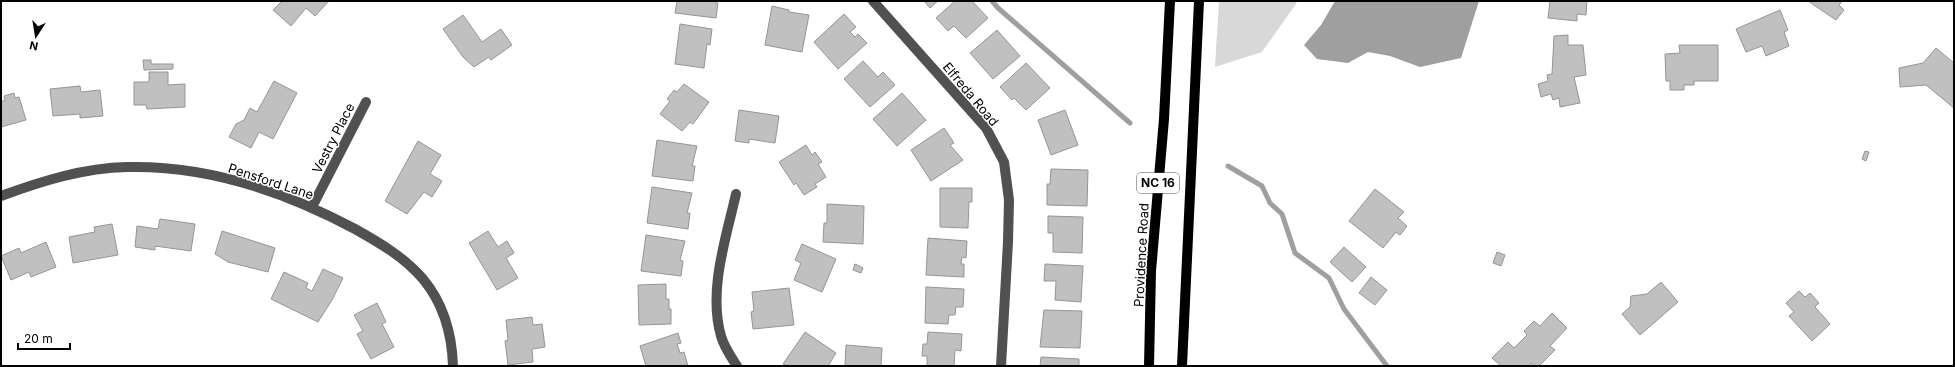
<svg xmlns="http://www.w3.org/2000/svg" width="1955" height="367" viewBox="0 0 1955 367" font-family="Inter,sans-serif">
<rect width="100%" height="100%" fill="#fff"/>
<path fill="#d8d8d8" d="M1219 1H1298L1262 52 1215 67Z"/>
<path fill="#9f9f9f" d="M1335 1H1479L1461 58 1420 67 1390 56 1368 52 1348 63 1317 59 1304 45 1321 25Z"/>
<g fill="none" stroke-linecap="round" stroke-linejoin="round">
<path stroke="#9f9f9f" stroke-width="5" d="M992 1 998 8 1130 123
M1228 166 1262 186 1270 203 1282 214 1295 253 1329 278 1344 309 1387 366"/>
</g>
<path fill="#c0c0c0" stroke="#959595" d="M282 1H329L315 16 306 8 291 26 273 10Z
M677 1H715V3H718L716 18 675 13Z
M924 1H938L930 8Z
M955 1H972L988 18 966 38 954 26 948 31 936 18Z
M1550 1H1587L1586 15 1577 14V21L1548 18Z
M1808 1H1842L1839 5 1844 10 1836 20Z
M772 6 789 10V12L809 15 802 52 765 45Z
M1780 10 1788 30 1784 32 1789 46 1766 56 1762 46 1746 52 1736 29Z
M844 14 856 27 850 32 855 37 858 34 867 43 838 69 814 42Z
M463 15 482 42 501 29 512 45 491 60 489 57 474 67 463 57 443 29Z
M680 24 712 29 710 45 707 44 704 68 675 64Z
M997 30 1020 56 993 79 970 53Z
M1568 35V45H1583L1586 75 1574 77 1580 103 1560 107 1559 98 1553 100 1551 94 1541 97 1538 84 1548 81 1547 75 1552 74 1554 36Z
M1679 45H1718V81H1694V85H1684V90H1670V81H1666L1665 54 1680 53Z
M1936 48 1954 63V108L1926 85 1900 87 1899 68 1923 63Z
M143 60H151V64H173V69L144 70Z
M863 61 878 77 883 72 895 85 870 107 844 79Z
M1026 63 1050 88 1026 110 1014 98 1012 100 1000 87Z
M149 72H168V85L185 84V107L147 109 146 105H134V82H149Z
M274 81 297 93 273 139 259 132 251 148 229 137 236 124 244 120 250 108 257 112Z
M684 84 709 102 693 124 690 122 682 131 660 114 670 101 667 99 674 90 677 92Z
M80 86 81 92 100 90 103 116 80 118V114L53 116 50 89Z
M14 93 15 98 19 97 26 120 1 127V102L5 100 4 96Z
M902 93 926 120 897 146 873 119Z
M739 110 779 116 775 143 749 139V143L735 141Z
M1065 110 1078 145 1051 155 1038 120Z
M944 128 954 143 950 145 963 160 931 181 911 150Z
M657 140 697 146 692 166H695L693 181 652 176Z
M418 141 441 155 430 174 442 181 432 197 424 192 407 214 385 201Z
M806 145 812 155 815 152 822 162 818 164 826 177 815 184 817 187 804 195 796 183 794 185 779 162Z
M1865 151 1869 152 1866 161 1862 159Z
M1051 169 1088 170 1087 206 1047 205V184H1050Z
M652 187 692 193 687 213H690L688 229 647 223Z
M940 188H972V202H969L968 228 940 227Z
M1375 189 1404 212 1398 218 1407 226 1400 235 1396 232 1383 248 1349 221Z
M827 204 864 206 863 244 823 242 824 223H827Z
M1048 216 1083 217 1082 253 1053 252V233H1048Z
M160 219 195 224 191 251 155 246V250L135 247 137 226 158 229Z
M112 224 118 255 73 263 69 237 95 232 94 227Z
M222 231 275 248 268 272 228 262 215 254Z
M488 231 498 247 507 241 514 253 506 258 518 278 497 290 469 243Z
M646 235 685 241 680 260 683 261 681 276 641 271Z
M928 238 967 241 966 258 962 257 961 264H964V277L926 275Z
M46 242 56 267 31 277 29 272 11 280 1 256 19 248 21 253Z
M802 244 836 259 822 292 794 280 801 263 795 260Z
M1344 247 1366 267 1352 282 1330 262Z
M1497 252 1505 255 1501 266 1493 263Z
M855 264 863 268 861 273 853 270Z
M1045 264 1083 266 1081 302 1055 300 1056 281H1044Z
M323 269 343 278 332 300 318 322 271 299 284 272 308 283 306 288 312 291Z
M1371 277 1387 290 1375 305 1359 293Z
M1661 282 1678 302 1640 335 1622 314 1630 307 1631 296 1647 294Z
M666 284V299H669V309H671V324L639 325 638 285Z
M926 287 964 289 963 307H956L955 315H949L948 324 925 323Z
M789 288 794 325 753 329 751 312 754 311 752 292Z
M1799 291 1805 297 1810 293 1819 303 1815 307 1830 324 1812 341 1789 316 1794 312 1786 303Z
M377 303 386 322 382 324 394 347 371 359 357 334 363 331 354 315Z
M1044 310 1082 311 1080 348 1040 347Z
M1552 313 1567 328 1550 346 1555 350 1539 366H1534L1531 363 1529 366H1501L1492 358 1508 342 1514 348 1527 335 1524 331 1534 321 1540 326Z
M532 317 533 325 542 324 545 347 532 349 533 362 508 365 505 341 508 340 506 320Z
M805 332 836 353 828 366H787L783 364Z
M928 332 962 334 961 351 955 350 954 366H927V356H922L923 344H927Z
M678 333 681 343 677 344 680 353 684 352 688 366H646L640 346Z
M846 345 882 348 881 366H845Z
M1041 357 1079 359V366H1040Z"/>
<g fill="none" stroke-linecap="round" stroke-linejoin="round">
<path stroke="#515151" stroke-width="10" d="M873 1 986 128 1004 162 1009 200 1008 242 1001 366
M736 194C726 238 708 291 721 336 724 347 731 357 737 366
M1 196C42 181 83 168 127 167 206 165 286 192 355 229 380 243 404 257 423 279 443 303 452 335 453 366
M312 207 366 102"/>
<path stroke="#000" stroke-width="10" d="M1149 366 1151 271 1164 119 1170 1
M1182 366 1199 1"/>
</g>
<g text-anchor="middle" stroke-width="3" stroke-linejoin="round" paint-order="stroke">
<rect fill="#fff" stroke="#4c4c4c" stroke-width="1" x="1137" y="173" width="42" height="20" rx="3"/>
<g font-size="12" font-weight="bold" fill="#000">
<text x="1158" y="187">NC 16</text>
</g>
<g font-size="13" fill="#000" stroke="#fff">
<text transform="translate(971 94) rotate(50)" y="5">Elfreda Road</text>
<text transform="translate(333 138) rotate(-63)" y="5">Vestry Place</text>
<text transform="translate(271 181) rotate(18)" y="5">Pensford Lane</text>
<text transform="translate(1141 255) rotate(-87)" y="5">Providence Road</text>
</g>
</g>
<rect width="1955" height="367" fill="none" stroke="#000000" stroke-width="4"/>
<g transform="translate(36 36) rotate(192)" stroke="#ffffff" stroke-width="3" paint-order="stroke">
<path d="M0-3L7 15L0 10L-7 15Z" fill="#000000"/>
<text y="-6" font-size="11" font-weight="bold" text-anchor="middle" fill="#000000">N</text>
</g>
<path d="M18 343v6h52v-6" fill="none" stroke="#000000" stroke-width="2"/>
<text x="24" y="343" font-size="12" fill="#000000" stroke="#ffffff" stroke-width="3" paint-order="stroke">20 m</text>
</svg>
